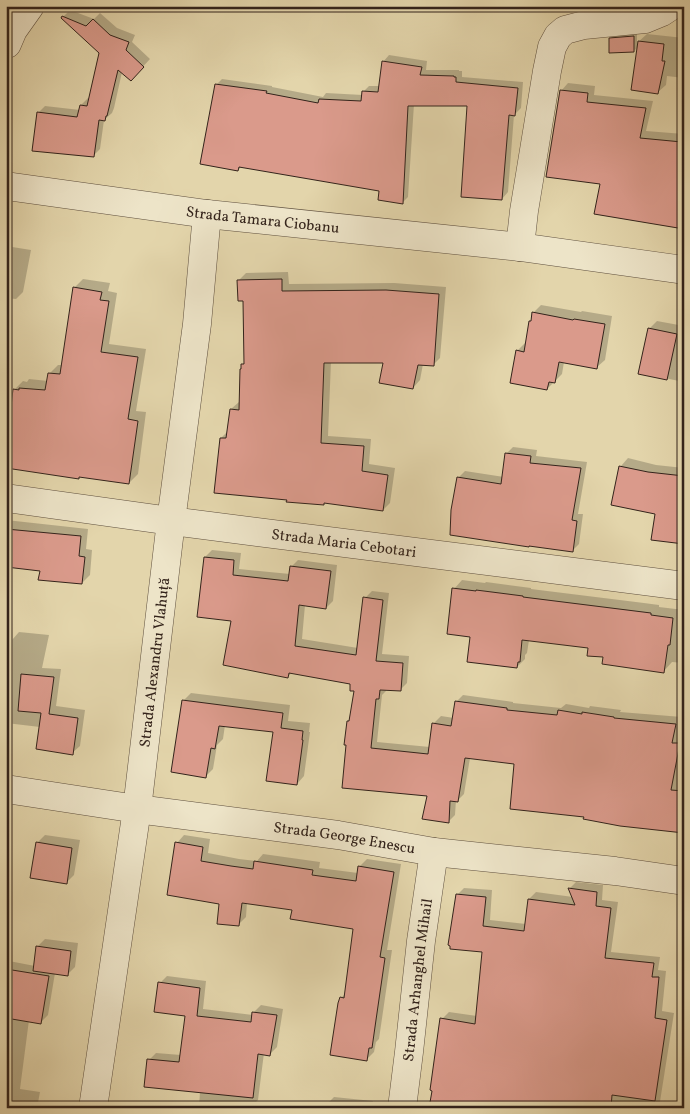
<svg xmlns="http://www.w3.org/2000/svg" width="690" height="1114" viewBox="0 0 690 1114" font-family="Vollkorn,serif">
<rect width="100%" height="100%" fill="#e3d5ab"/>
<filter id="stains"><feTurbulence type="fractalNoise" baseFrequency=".004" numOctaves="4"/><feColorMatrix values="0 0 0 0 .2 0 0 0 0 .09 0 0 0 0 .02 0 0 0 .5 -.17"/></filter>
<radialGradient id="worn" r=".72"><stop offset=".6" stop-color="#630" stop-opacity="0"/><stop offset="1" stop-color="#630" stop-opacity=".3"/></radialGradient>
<path fill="#0003" d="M70 10 94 19 100 13 117 28 135 35 132 42 150 59 137 73 122 72 114 108 112 113 104 120 100 149 93 156 38 113 45 106 80 110 81 105 88 98 90 99 101 52 63 17Z
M637 33V43L647 34 684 38V78L667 76 666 85 658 92 638 47 634 51 610 39 614 35Z
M389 55 427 61 426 70H459V71H462V77L523 82 521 108 514 115 508 192 502 199 468 105 414 104 408 197 402 203 380 190 242 166 238 170 216 85 222 79 272 86V87L323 97 326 93 363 95V92L369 86H380L383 62Z
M568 83 595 86 594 95 653 101 646 131 684 134V229L601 183 561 91Z
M6 246 31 250 23 292 16 299 6 298Z
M288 272 289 284 394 283 446 287 440 358 433 365 423 364 420 380 413 388 384 361H331L328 436 371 439 369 464 395 468 390 503 383 510 221 438 228 431 231 409 239 402H240L242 365 245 362 244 300 239 280 246 273Z
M83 279 110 283 108 291 117 293 109 344 146 349 136 411 146 412 138 474 129 483 80 476 79 477 14 390 23 381 27 382 29 379 48 381 49 374 58 365H62L74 288Z
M541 305 581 312 582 311 612 316 605 360 597 367 564 362 562 374 547 389 517 351 525 343 527 344 534 312Z
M657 321 684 326 681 340H684V382L640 373 649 329Z
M513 447 537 450 536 456 587 462 578 514H583L579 544 572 551 458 478 465 471 504 477 506 454Z
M628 458 656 465 684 468V543L656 513 613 504 621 466Z
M6 520 88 529 86 549 92 550 90 575 82 583 41 570 6 566Z
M212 550 241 553 239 569 290 574 291 567 298 560 337 565 333 601 326 608 305 605 302 639 358 648 365 598 372 591 389 593 382 654 409 656 407 683 400 690 386 689V691L382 695 377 742 430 747 434 723 441 716 454 718 456 702 463 695 513 702V703L561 708 566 704 589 708 590 706 621 710 620 712 682 717 681 722H684V749L678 783 684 784V832L585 816 515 763 470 758 464 794 457 801 456 800 455 815 448 822 428 795 343 787 348 721 350 719 355 690 352 683 292 672 288 677 233 620 205 557Z
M462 580 485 583 486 582 531 588V589L644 603 659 605V607L684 610V663L672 662 664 671 604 656 589 647 529 640 527 653 525 655V659L517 667 472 636 454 589Z
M19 632 49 635 42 668 61 669 56 706 85 710 80 746 72 753 40 727 6 723V684H8L12 640Z
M191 693 290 705 288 721 310 723 309 732H310L304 776 297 784 274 731 225 725 223 739 217 745 213 769 205 777 183 701Z
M45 835 80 840 74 875 66 883 37 843Z
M184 835 210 839 208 853 239 859 257 861 263 854 320 862 319 868 358 873 359 867 367 859 401 864 387 950H392L379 1039 376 1042 374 1052 367 1059 341 998 346 993 354 928 293 909 247 902 246 917 238 925 220 903 177 843Z
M576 882 603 885 602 900 618 902 611 952 660 957 658 970 666 971 662 1011 674 1013 659 1108H431L442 1019 449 1012 477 1016 483 951 457 895 464 888 492 890 490 920 526 924 529 899 536 892 573 897 569 889Z
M45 939 78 943 75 967 67 975 55 973 48 1015 41 1022 29 1020 20 1089 40 1092 37 1108H6V965L9 961 35 966 37 947Z
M167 976 206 981 203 1009 253 1015 254 1012 261 1005 283 1009 277 1047 270 1054 264 1053 258 1100 251 1107 199 1108 200 1091 149 1060 156 1053 181 1055 186 1015 160 983Z
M334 1097 373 1101 372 1108H326L327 1104Z"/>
<path fill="#da9a8b" stroke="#33231b" d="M62 16 86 26 93 19 110 35 129 42 126 50 144 67 131 81 118 70 107 116H106L105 121 99 120 94 157 32 151 37 112 77 117 80 105 87 106 99 53 61 18Z
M634 36V52L609 53V38Z
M638 41 664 44 662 61H665L658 94 631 90Z
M382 61 422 67 420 75 454 76V77H456V82L518 88 515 116 509 115 502 200 461 197 467 106H408L403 204 378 200 379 191 239 167 238 171 200 164 215 84 267 91 266 93 318 103 319 99 361 101 362 91 378 92Z
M560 90 588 93 587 102 646 108 640 138 682 142 681 162H683L680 188H684V229L594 214 600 184 546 177Z
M282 279V291L386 290 439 294 434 366 418 365 413 389 379 383 383 363H324L321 443 364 446 362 471 388 475 383 511 324 503V505L286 502 287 500 214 493 220 438H226L230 409 239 410 240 369H241V364H244L243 301H238L237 280Z
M73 287 102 292 100 300 109 301 101 352 138 357 128 419 138 421 129 484 79 477V479L6 468V450L13 389 19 390V388L45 390 48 373 60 374Z
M532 312 573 320 574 319 605 324 597 369 559 362 555 383 549 382 547 390 510 383 516 350 524 352 529 321H531Z
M648 328 677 334 667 380 638 374Z
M505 453 531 456 530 463 581 468 572 520 577 521 573 552 529 546V547L450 535 451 510 457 477 501 484Z
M619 466 648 472 684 476V544L651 540 655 514 611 505Z
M6 529 81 536 79 556 85 557 82 584 38 580 40 571 6 567Z
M204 557 234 560 233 575 288 581 290 566 331 571 326 609 299 605 295 646 356 655 363 597 383 600 376 661 403 663 401 691 380 690 379 699H376L371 748 428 754 432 723 451 726 455 701 507 708V710L557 715 558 710 582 714V712L614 717V718L676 724 672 743H680L671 790 684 791V833L620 826 583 819 584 817 510 809 514 764 465 758 458 802 450 801 449 823 422 819 427 796 342 788 346 745H344L347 721H349L354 691H350V684L289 673 288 678 223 665 231 621 197 617Z
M452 588 476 591V590L523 596V597L651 613V615L673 618 670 645H668L664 673 602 664 603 657 587 656 588 648 522 640 520 662H518L517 668 467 662 470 637 447 634Z
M21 674 54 677 49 714 78 718 73 755 36 749 41 713 18 711Z
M182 700 283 713 281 728 303 731 302 740H303L297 785 266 781 273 732 219 726 215 749 211 748 206 778 171 772Z
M36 842 72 848 67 884 30 878Z
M175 842 203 847 201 861 231 866 253 869 254 861 313 870 312 875 356 881 358 866 394 872 380 957 385 958 377 1013 372 1048H369L367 1061 330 1055 338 1003 340 997 344 998 353 929 290 919 292 910 242 903 239 926 217 924 219 904 167 895Z
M568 888 597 892 596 906 611 908 605 958 654 963 652 977H659L655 1018 667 1020 655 1101 612 1095 611 1108H429L432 1091 430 1090 440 1018 475 1024 482 952 450 949V946L448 945 456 894 486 897 483 926 524 931 528 899 575 905Z
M36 946 71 951 68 976 33 971Z
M6 969 49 976 41 1024 6 1018Z
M158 982 200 988 197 1016 251 1022 252 1012 277 1015 270 1056 258 1054 253 1098 144 1087 147 1059 179 1062 185 1016 154 1012Z"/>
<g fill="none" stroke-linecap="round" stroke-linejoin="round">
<defs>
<g id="minor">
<path d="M7 44 13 30 30 6"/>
<path d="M520 247 524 211 547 71 552 47 558 36 565 30 584 25 645 19 662 12 671 6"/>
<path id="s1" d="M6 498 171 521 684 586"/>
<path id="s2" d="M6 789 137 809 338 835 434 852 615 871 684 881"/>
<path id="s3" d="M402 1108 409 1052 421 941 434 852"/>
</g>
<g id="tertiary">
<path id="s4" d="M6 186 207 214 520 247 684 270"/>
<path id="s5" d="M93 1108 137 809 171 521 197 324 207 214"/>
</g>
</defs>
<use href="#minor" stroke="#5f503f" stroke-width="29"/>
<use href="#tertiary" stroke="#5f503f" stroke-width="29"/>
<use href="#minor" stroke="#ede4c8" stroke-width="28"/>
<use href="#tertiary" stroke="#ede4c8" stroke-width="28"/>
</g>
<g text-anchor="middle" stroke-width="4.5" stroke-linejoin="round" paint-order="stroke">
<g font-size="15" fill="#33231b" stroke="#ede4c8">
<text dy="5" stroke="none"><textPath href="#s4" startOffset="259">Strada Tamara Ciobanu</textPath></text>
<text dy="5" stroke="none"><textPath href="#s1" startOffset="341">Strada Maria Cebotari</textPath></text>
<text dy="5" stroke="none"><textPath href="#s5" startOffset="450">Strada Аlexandru Vlahuță</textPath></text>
<text dy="5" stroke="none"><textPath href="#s2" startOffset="342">Strada George Enescu</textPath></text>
<text dy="5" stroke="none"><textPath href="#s3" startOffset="129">Strada Arhanghel Mihail</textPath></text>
</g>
</g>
<rect width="690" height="1114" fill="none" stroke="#e3d5ab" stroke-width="25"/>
<rect x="8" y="8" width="675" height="1099" fill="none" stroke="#33231b" stroke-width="2.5"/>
<rect x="12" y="12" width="665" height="1089" fill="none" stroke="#33231b"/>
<rect width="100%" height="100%" filter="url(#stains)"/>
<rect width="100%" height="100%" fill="url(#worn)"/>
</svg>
